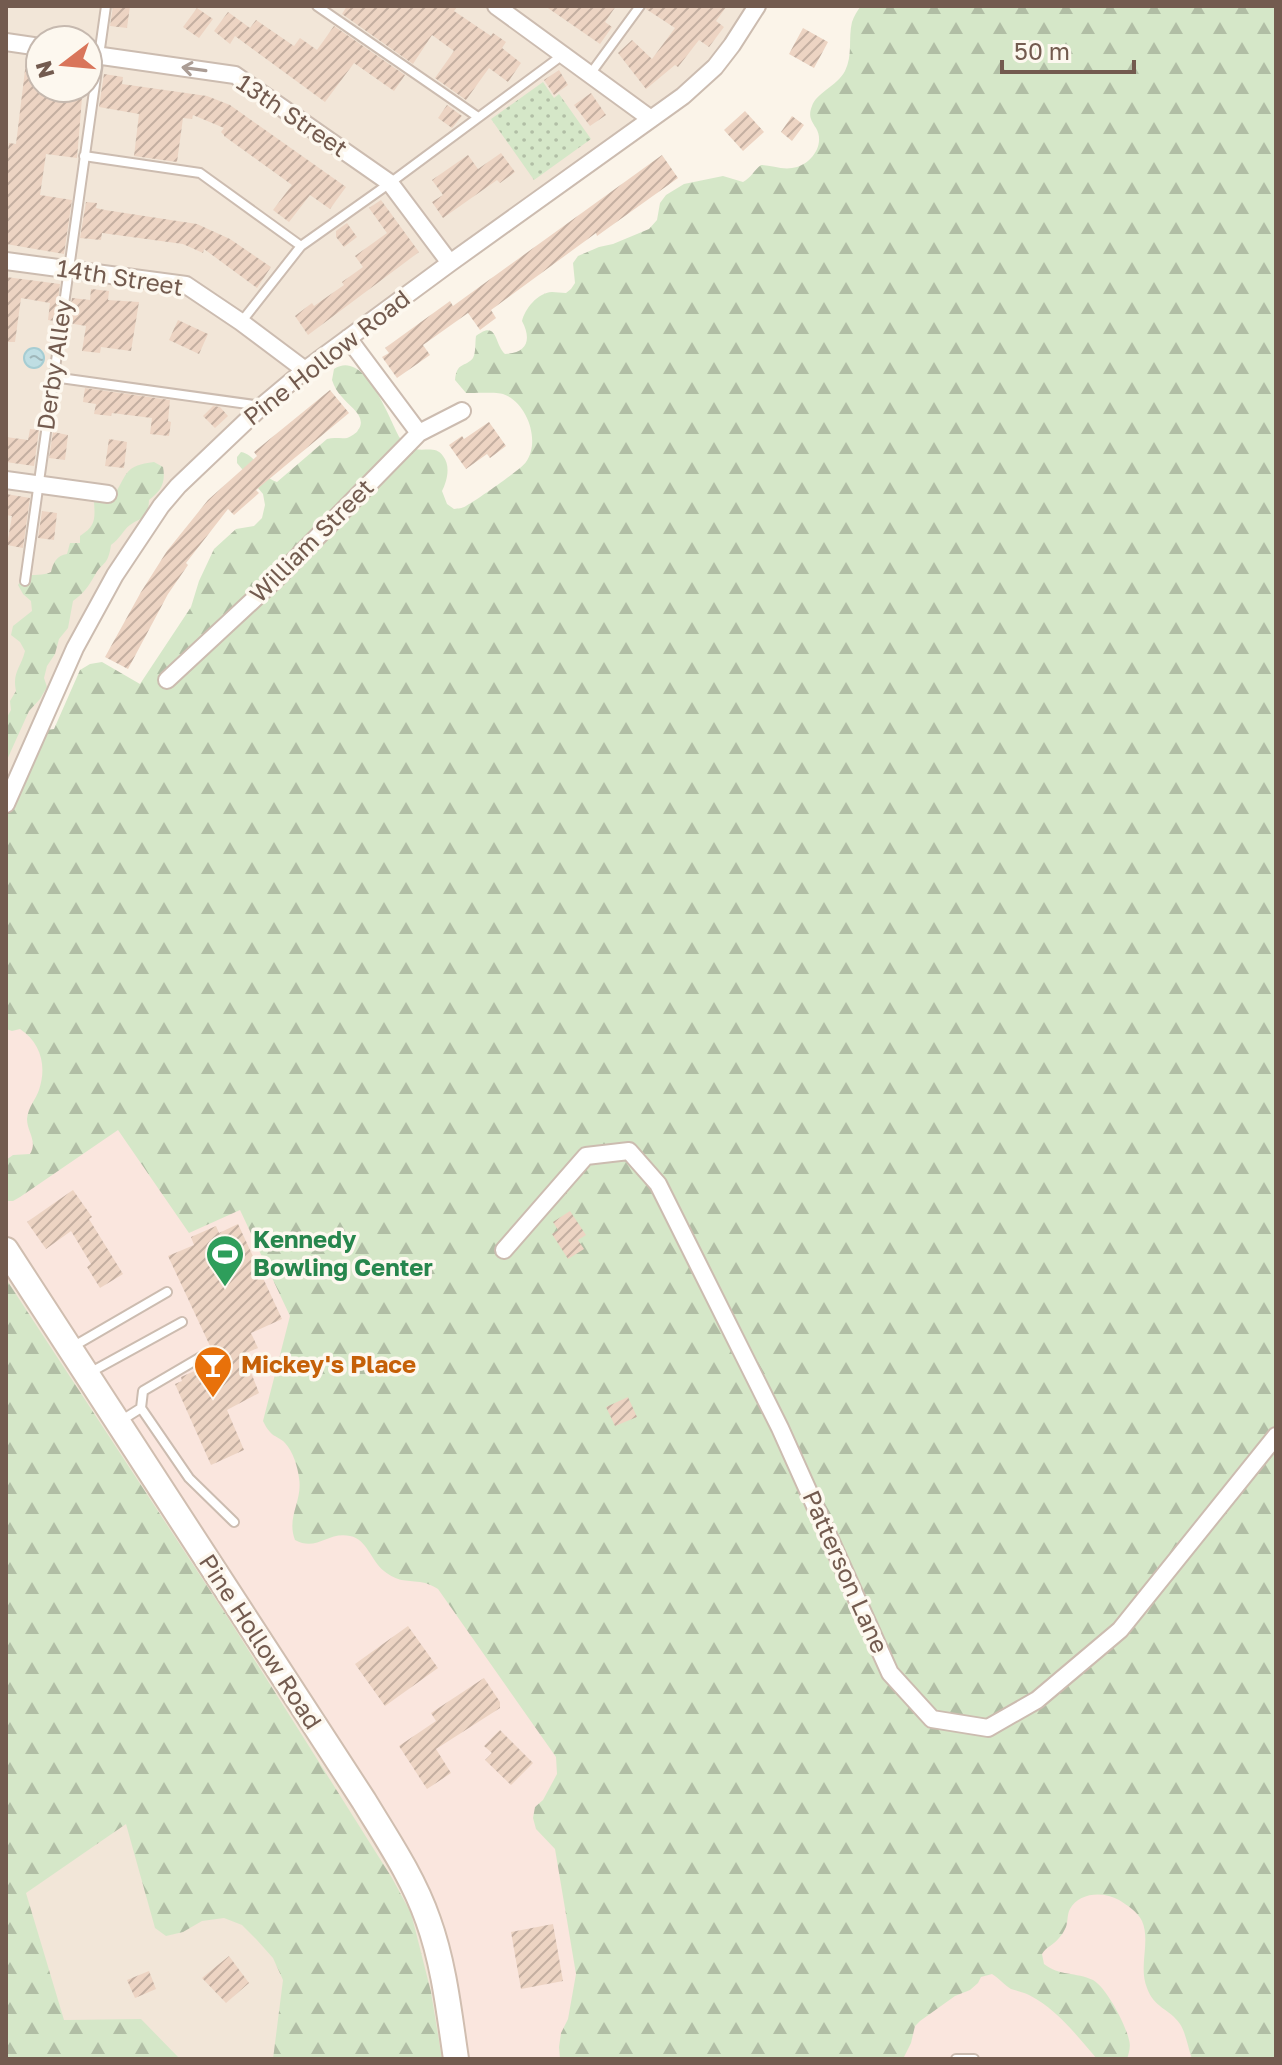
<svg xmlns="http://www.w3.org/2000/svg" width="1282" height="2065" viewBox="0 0 1282 2065" font-family="'Golos Text',sans-serif">
<defs>
<pattern id="grass-dots" width="8" height="8" patternUnits="userSpaceOnUse" patternTransform="scale(2)"><rect width="8" height="8" fill="#d5e7c8"/><path d="M2 2h.1M6 6h.1" fill="none" stroke="#b1bea5" stroke-width="1.8" stroke-linecap="round"/></pattern>
<pattern id="forest-firs" width="22" height="20" patternUnits="userSpaceOnUse" patternTransform="scale(2)"><rect width="22" height="20" fill="#d5e7c8"/><path d="M5 1l3.5 6h-7zM16 11l3.5 6h-7z" fill="#b1bea5"/></pattern>
<pattern id="water-ripples" width="26" height="14" patternUnits="userSpaceOnUse" patternTransform="scale(2)"><rect width="26" height="14" fill="#bfdee3"/><path d="M2 4q2-2 4 0t4 0M15 11q2-2 4 0t4 0" fill="none" stroke="#a0b7ba"/></pattern>
<pattern id="building-hatch" width="6" height="6" patternUnits="userSpaceOnUse" patternTransform="scale(2)"><rect width="6" height="6" fill="#edd4c3"/><path d="M-1 1l2-2M0 6l6-6M5 7l2-2" fill="none" stroke="#c4afa1"/></pattern>
</defs>
<rect width="100%" height="100%" fill="#fbf4e9"/>
<path fill="#f2e6d8" fill-rule="evenodd" d="M6 6H757L715 67 450 263 197 466 115 575 6 804ZM40 40H88V88H40Z
M6 1250 409 1876 456 2059H6Z"/>
<path fill="#fae6de" d="M6 948 84 959 599 1717 670 2059H456L428 1920 6 1250Z
M1212 1777 1276 2059H855Z"/>
<path fill="url(#grass-dots)" d="M543 82 554 98 559 94 591 139 534 180 491 119Z"/>
<path fill="url(#forest-firs)" d="M861 6H1276V2059H1192C1188 2048 1186 2033 1180 2024 1170 2009 1154 2008 1147 1988 1138 1966 1151 1942 1142 1921 1138 1912 1127 1905 1119 1900 1104 1891 1079 1892 1070 1909 1067 1914 1068 1922 1066 1927 1064 1931 1062 1935 1059 1938 1054 1945 1047 1946 1042 1954L1044 1964C1059 1976 1076 1972 1093 1980 1106 1987 1126 2025 1129 2040 1131 2046 1129 2053 1127 2059H1097C1077 2036 1057 2009 1029 1995 1023 1992 1017 1991 1011 1989 1004 1985 999 1978 992 1974L981 1977 978 1983 970 1990 955 1996 920 2021 915 2026 911 2043 903 2059H560L559 2047 561 2033 568 2019 576 1974 555 1849 536 1829 533 1818 535 1807 543 1800 557 1774 556 1757 438 1589C433 1586 427 1583 420 1582 405 1580 398 1582 384 1571 371 1561 367 1539 350 1536 328 1531 317 1552 295 1540 286 1517 303 1501 299 1478 298 1468 293 1451 285 1443 281 1438 274 1437 270 1432 267 1429 265 1425 263 1421L290 1316 240 1210 189 1233 118 1130 20 1197 13 1201H6V1160L13 1155 30 1154C38 1141 27 1132 27 1119 28 1107 36 1099 39 1090 47 1066 41 1043 20 1029L12 1031 6 1029V810L47 730 54 729 80 670 90 664 102 662 140 684 191 607 199 581 214 549 236 529 254 526 262 518 265 505 263 494 237 463V457L241 452C258 455 261 478 277 482L327 439C334 437 341 439 347 438 350 437 357 433 358 430 368 417 349 406 342 397 337 392 334 386 332 380L334 369C365 348 389 419 400 438 414 460 433 441 443 456 451 466 447 481 442 491L447 504 454 509C459 508 461 509 466 506 474 502 523 468 526 462 541 441 527 402 503 394 498 392 475 393 466 393L455 380C457 361 465 368 473 358 476 353 475 342 476 336 498 319 494 344 505 354 527 353 532 340 522 321 525 309 537 293 552 292 556 292 561 293 566 293L571 289 575 283 573 263 578 256 599 247 613 244 649 229 657 220 660 203 666 195 684 184 723 176 743 182C751 178 754 170 761 165 771 165 782 170 792 168 810 166 826 145 816 128 811 120 808 116 812 106 816 93 837 86 845 71 853 55 848 39 852 22 854 16 857 11 861 6Z
M154 462 163 467C166 483 161 491 149 500 148 520 143 516 130 525 123 530 120 539 111 545 108 566 103 561 95 575 88 587 84 593 73 601L68 628 59 639 55 654 47 666 44 678 47 687 40 699 29 711 6 762V719L11 710 10 701 16 691C12 672 21 668 25 651L20 642 11 635 13 626 32 611 31 601 23 594 18 585 24 576C34 574 43 576 51 572 53 563 57 555 67 554L70 543H80V536C96 526 95 519 94 501L99 497 115 494C128 472 125 466 154 462Z
M6 1279 230 1621 392 1878 411 1913 431 1992 442 2059H273L283 1980 273 1958 256 1939 242 1925 224 1918 202 1921 183 1932 166 1936 155 1928 126 1824 26 1893 64 2020 141 2019 180 2059H6Z"/>
<path fill="url(#water-ripples)" stroke="#a6cdd3" stroke-width="2" d="M24 358a10 10 0 1 1 20 0a10 10 0 1 1-20 0Z"/>
<path fill="url(#building-hatch)" d="M113 6H130L127 28 110 26Z
M347 6H458L454 11 491 36 493 33 506 42 502 48 521 63 508 82 489 68 466 100 435 78 454 51 432 35 413 64 342 14Z
M545 6H616L605 22 612 27 600 44Z
M647 6H727L716 21 724 27 709 47 699 40 678 67 675 65 646 89 618 53 632 40 652 59 675 28 646 9Z
M197 8 213 19 199 38 183 27Z
M228 12 250 28 256 20 294 46 300 38 317 50 334 26 405 75 394 91 354 63 325 102 235 36 230 44 214 31Z
M803 28 828 42 814 68 789 54Z
M26 62 40 63V88H50L49 93 82 98 77 158 46 154 40 195 72 200 64 254 6 244V163L9 143 16 144Z
M559 70 568 85 554 95 544 80Z
M104 74 123 77 122 84 207 96 230 105 346 187 330 209 310 195 289 222 273 210 292 185 224 136V135L221 132 224 128 193 115 192 119 183 118 177 162 134 156 139 114 99 107Z
M591 93 606 115 590 126 574 105Z
M447 105 462 116 452 128 438 118Z
M745 111 764 132 743 151 724 130Z
M792 116 804 125 792 141 781 132Z
M501 153 515 172 500 183 497 180 443 218 432 202 443 195 432 180 468 155 478 169Z
M662 155 678 178 597 236 596 233 491 310 496 318 480 330 468 313 423 345 430 355 397 378 382 357 389 353 385 348 450 301 453 306Z
M381 200 419 252 308 335 295 316 312 303 314 306 344 285 342 282 363 267 355 256 387 233 369 208Z
M86 202 97 203 96 208 105 210 197 224 230 239 271 267 257 288 204 249 203 253 183 244 102 233 101 240 80 238Z
M347 223 357 237 344 247 336 237V231Z
M6 277 60 284 55 321 48 320 50 303 21 298 15 342H6Z
M91 289 109 291 108 300 139 302 131 351 101 347 100 353 82 351 86 326 68 323 72 298 90 300Z
M178 320 208 334 199 354 169 340Z
M85 388 170 400 168 421 171 422 169 436 150 434 152 418 112 413 111 416 94 414 96 404 83 402Z
M330 390 349 413 256 490 259 493 234 515 228 509 186 563 188 565 168 594 128 669 105 657 141 592 167 551 208 500 257 456 254 452Z
M213 406 220 407 228 416 215 428 203 416Z
M489 422 506 446 490 458 487 454 466 469 449 445 462 436 464 439Z
M30 429 39 430 34 466 6 462V437L28 440Z
M53 432 68 435 65 460 49 458Z
M109 439 127 442 124 468 105 466Z
M6 494 30 498 23 548 7 545 12 516 6 515Z
M42 511 57 513 54 540 38 538Z
M73 1190 92 1217 89 1219 123 1274 100 1288 87 1267 91 1264 71 1231 46 1249 27 1222Z
M570 1211 586 1235 578 1240 584 1249 568 1259 552 1234 558 1230 553 1222Z
M238 1224 282 1319 251 1333 258 1348 244 1354 259 1393 227 1410 244 1450 211 1465 175 1384 182 1381 181 1377 217 1361 168 1256 194 1245 191 1237 216 1226 219 1233Z
M628 1397 637 1417 615 1426 606 1407Z
M408 1626 438 1668 385 1706 355 1664Z
M484 1678 500 1702V1708L436 1749 451 1773 427 1789 399 1746 436 1721 431 1713Z
M500 1730 533 1763 511 1785 485 1760 492 1753 484 1746Z
M553 1924 563 1981 521 1989 511 1932Z
M229 1956 249 1983 226 2003 202 1978Z
M149 1971 156 1989 135 1998 127 1980Z"/>
<g fill="none" stroke-linecap="round" stroke-linejoin="round">
<defs>
<path id="lane" d="M317 6 478 117
M591 73 640 6
M84 156 200 173 301 246
M242 321 301 246 390 183 564 54
M53 377 262 406
M25 581 106 6
M74 1346 167 1292
M91 1372 182 1322
M141 1408 143 1391 201 1357
M122 1420 141 1408 189 1478 234 1522
M956 2059H974"/>
<path id="street" d="M496 6 651 119
M6 42 40 47
M88 54 235 75 390 183 450 263
M6 261 186 285 241 322 305 370
M348 338 419 433
M6 480 108 494
M167 680 278 577 419 433 462 411
M6 804 75 648 115 575 161 506 178 486 262 406 305 370 450 263 683 96 715 67 732 45 757 6
M504 1250 586 1156 629 1151 658 1184 780 1428 890 1673 932 1719 988 1728 1037 1700 1120 1630 1276 1436"/>
<path id="secondary" d="M6 1250 364 1801C387 1839 413 1877 428 1920 444 1964 449 2012 456 2059"/>
</defs>
<use href="#lane" stroke="#ccbcb0" stroke-width="12"/>
<use href="#street" stroke="#ccbcb0" stroke-width="20"/>
<use href="#secondary" stroke="#d0beb0" stroke-width="28"/>
<use href="#lane" stroke="#fff" stroke-width="8"/>
<use href="#street" stroke="#fff" stroke-width="16"/>
<use href="#secondary" stroke="#fff" stroke-width="24"/>
</g>
<defs><path id="oneway-shaft" d="M-6 0H5M1.5-3L5.5 0L1.5 3" fill="none" stroke-width="1.6" stroke-linecap="round" stroke-linejoin="round" transform="scale(2)"/></defs>
<use stroke="#ab9d95" href="#oneway-shaft" transform="translate(194 69) rotate(-172)"/>
<defs>
<symbol id="stadium-pin" viewBox="-11 -11 22 30"><path d="M0 17L-7.5 6A9.5 9.5 0 1 1 7.5 6Z" fill="#2e9e5b" stroke="#fdf8ef"/><path d="M0-5a6.5 5 0 1 0 0 10a6.5 5 0 1 0 0-10ZM-3.5-1.8h7v3.6h-7Z" fill="#fff"/></symbol>
<symbol id="bar-pin" viewBox="-11 -11 22 30"><path d="M0 17L-7.5 6A9.5 9.5 0 1 1 7.5 6Z" fill="#e8710a" stroke="#fdf8ef"/><path d="M-6-5H6L.8 .8V4.5H3.5V6h-7V4.5H-.8V.8Z" fill="#fff"/></symbol>
</defs>
<g fill-rule="evenodd">
<use href="#stadium-pin" x="203" y="1232" width="44" height="60"/>
<use href="#bar-pin" x="191" y="1343" width="44" height="60"/>
</g>
<g text-anchor="middle" stroke-width="7" stroke-linejoin="round" paint-order="stroke">
<g font-size="24" fill="#735b4f" stroke="#fdf8ef">
<text transform="translate(292 116) rotate(34)" y="8">13th Street</text>
<text transform="translate(120 278) rotate(9)" y="8">14th Street</text>
<text transform="translate(327 358) rotate(-38)" y="8">Pine Hollow Road</text>
<text transform="translate(55 365) rotate(-82)" y="8">Derby Alley</text>
<text transform="translate(312 541) rotate(-45)" y="8">William Street</text>
<text transform="translate(845 1572) rotate(66)" y="8">Patterson Lane</text>
<text transform="translate(260 1642) rotate(57)" y="8">Pine Hollow Road</text>
</g>
<g font-size="24" font-weight="bold" fill="#27864d" stroke="#fdf8ef" text-anchor="start">
<text x="253" y="1248">Kennedy<tspan x="253" dy="28">Bowling Center</tspan></text>
</g>
<g font-size="24" font-weight="bold" fill="#c56008" stroke="#fdf8ef" text-anchor="start">
<text x="241" y="1373">Mickey's Place</text>
</g>
</g>
<rect width="1282" height="2065" fill="none" stroke="#735b4f" stroke-width="16"/>
<g transform="translate(64 64) rotate(254)"><circle r="38" fill="#fdf8ef" stroke="#c6b9af" stroke-width="2"/>
<path d="M0-6L14 30L0 20L-14 30Z" fill="#d9755a"/>
<text y="-12" font-size="22" font-weight="bold" text-anchor="middle" fill="#735b4f">N</text>
</g>
<path d="M1002 60v12h132v-12" fill="none" stroke="#735b4f" stroke-width="4"/>
<text x="1014" y="60" font-size="24" fill="#735b4f" stroke="#fdf8ef" stroke-width="6" paint-order="stroke">50 m</text>
</svg>
